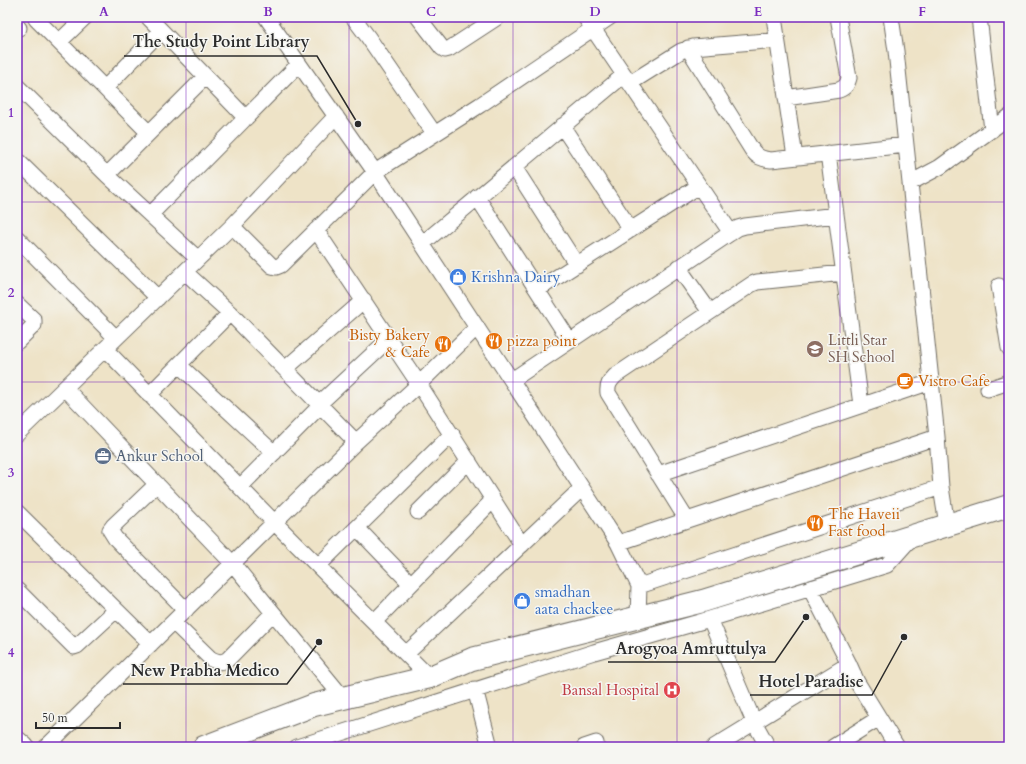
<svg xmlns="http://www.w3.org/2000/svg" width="1026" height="764" viewBox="0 0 1026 764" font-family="Cardo,serif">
<rect width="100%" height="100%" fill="#f6f6f2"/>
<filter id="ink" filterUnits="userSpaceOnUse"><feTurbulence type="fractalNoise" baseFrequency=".025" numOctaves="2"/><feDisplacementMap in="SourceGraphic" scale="8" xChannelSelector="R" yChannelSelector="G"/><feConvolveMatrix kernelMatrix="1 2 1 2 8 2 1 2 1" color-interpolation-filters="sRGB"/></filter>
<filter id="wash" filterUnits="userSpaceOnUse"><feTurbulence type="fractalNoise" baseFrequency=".012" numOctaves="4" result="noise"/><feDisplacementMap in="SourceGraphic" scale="16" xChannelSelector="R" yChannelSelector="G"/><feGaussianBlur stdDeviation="0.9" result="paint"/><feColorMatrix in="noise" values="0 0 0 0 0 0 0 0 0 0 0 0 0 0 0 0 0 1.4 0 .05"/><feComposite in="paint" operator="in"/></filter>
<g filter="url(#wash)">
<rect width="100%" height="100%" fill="#eee3c7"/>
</g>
<g filter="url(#ink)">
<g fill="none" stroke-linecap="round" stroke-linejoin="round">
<defs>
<path id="minor" d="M148 17 246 118
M266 17 375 172 618 543 639 586 638 617
M353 17 368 37 434 133
M418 17 442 48 445 50 449 49 498 17
M585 17 731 233
M774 17 795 157
M891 17 896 51 937 437 941 487 947 525
M979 17 992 130
M36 19 149 133
M17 26 19 28
M59 42 85 17
M688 48 752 150C757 157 762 159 771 160L906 145
M630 83 681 51 693 47 777 40
M17 86 107 175 198 259
M105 88 161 31
M786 98 839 90C846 87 847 85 849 78L838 17
M562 126 631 230
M828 153 861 405
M17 160 158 298
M514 167 577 265
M107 175 205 77
M910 183 940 167 1009 117
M477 197 570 341
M150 215 299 64
M232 226 272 266 276 267 281 265 375 172 480 105 610 17
M316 230 419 384 522 545
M17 238 116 338
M422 244 624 75
M678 267 710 312
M185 272 230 313 356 442
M999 286 1009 348
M537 290 699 186
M17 304 34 320V325L17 342
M105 349 274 522 424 672
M179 365 274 453
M285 369 364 300
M512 380 738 228 745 226 836 215
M65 388 233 564 344 699
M988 389 1009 382
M149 395 230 313
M319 404 389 339
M17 434 232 226 336 116
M658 474 931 382
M157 484 113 526 110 530 115 538 186 610
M240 487 321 405
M17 512 151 644
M418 512 469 461
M687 520 608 393C607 385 610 381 615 376L752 284 757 282 843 273
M357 528 411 584
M618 543 937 437
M318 566 452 434
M639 586 941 487
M810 588 849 664 857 682 897 747
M17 590 74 647 77 646 116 610
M710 619 754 722 768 747
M173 622 211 659C218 662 222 663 228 659L273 613
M374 622 493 500
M406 654 582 488
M475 689 490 747
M46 747 356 442 419 384 477 327
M297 747 594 652 703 621 887 565 912 537
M584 747 596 743
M714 747 849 664
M833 747 879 718"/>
<path id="major" d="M17 741 24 747"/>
<path id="highway" d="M204 747 314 705 430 677 472 659 703 601 1009 506"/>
</defs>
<use href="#minor" stroke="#6f6b62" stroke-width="17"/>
<use href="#major" stroke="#6f6b62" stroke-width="22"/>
<use href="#highway" stroke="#6f6b62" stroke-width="24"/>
<use href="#minor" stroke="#fff" stroke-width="15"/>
<use href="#major" stroke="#fff" stroke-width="20"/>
<use href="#highway" stroke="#fff" stroke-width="22"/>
</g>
</g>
<path fill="none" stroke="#7b2cbf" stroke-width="1" stroke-opacity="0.55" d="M186 17V747M349 17V747M513 17V747M677 17V747M840 17V747M17 202H1009M17 382H1009M17 562H1009"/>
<defs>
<symbol id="shop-disc" viewBox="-11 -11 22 22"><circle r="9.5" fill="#3f7fe0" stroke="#f6f6f2"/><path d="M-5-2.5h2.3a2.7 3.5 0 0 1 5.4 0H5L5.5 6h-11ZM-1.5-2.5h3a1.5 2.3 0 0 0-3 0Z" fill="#fff"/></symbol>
<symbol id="restaurant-disc" viewBox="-11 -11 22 22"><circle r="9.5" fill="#e8710a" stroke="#f6f6f2"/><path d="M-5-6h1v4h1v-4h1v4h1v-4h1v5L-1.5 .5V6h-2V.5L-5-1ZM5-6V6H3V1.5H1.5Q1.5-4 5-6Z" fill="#fff"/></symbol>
<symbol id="school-disc" viewBox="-11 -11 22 22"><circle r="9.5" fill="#8d6e63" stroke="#f6f6f2"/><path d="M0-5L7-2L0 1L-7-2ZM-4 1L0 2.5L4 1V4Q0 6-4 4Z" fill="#fff"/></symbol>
<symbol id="cafe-disc" viewBox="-11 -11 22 22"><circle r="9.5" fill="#e8710a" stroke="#f6f6f2"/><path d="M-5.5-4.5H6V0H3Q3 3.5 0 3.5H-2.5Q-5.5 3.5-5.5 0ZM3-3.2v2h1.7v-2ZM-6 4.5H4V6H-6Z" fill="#fff"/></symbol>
<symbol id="office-disc" viewBox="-11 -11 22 22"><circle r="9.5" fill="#5c6f8a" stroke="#f6f6f2"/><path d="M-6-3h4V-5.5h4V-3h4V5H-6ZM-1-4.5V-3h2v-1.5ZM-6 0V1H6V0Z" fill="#fff"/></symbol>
<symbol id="hospital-disc" viewBox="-11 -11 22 22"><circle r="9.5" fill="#e0444e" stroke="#f6f6f2"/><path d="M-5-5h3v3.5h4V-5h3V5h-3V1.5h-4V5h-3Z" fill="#fff"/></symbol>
</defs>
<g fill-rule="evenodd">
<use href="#shop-disc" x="448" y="267" width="20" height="20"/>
<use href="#restaurant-disc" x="484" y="331" width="20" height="20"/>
<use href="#restaurant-disc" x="433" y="334" width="20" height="20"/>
<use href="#school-disc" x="805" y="339" width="20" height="20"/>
<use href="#cafe-disc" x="895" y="371" width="20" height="20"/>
<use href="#office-disc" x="93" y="446" width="20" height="20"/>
<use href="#restaurant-disc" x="805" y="513" width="20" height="20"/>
<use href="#shop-disc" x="512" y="591" width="20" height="20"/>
<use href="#hospital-disc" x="662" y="680" width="20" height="20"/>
</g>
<g text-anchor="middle" stroke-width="3" stroke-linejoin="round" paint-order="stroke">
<g font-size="15" fill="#366cbe" stroke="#f6f6f2" text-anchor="start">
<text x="471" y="282">Krishna Dairy</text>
<text x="535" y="597">smadhan<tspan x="535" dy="17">aata chackee</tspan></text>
</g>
<g font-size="15" fill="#c56008" stroke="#f6f6f2" text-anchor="start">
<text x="430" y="340" text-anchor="end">Bisty Bakery<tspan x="430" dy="17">&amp; Cafe</tspan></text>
<text x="507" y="346">pizza point</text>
<text x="918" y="386">Vistro Cafe</text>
<text x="828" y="519">The Haveii<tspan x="828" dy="17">Fast food</tspan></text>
</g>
<g font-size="15" fill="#785e54" stroke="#f6f6f2" text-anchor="start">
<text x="828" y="345">Littli Star<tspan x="828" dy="17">SH School</tspan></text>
</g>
<g font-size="15" fill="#4e5e75" stroke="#f6f6f2" text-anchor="start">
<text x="116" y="461">Ankur School</text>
</g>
<g font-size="15" fill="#be3a42" stroke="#f6f6f2" text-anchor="end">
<text x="659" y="695">Bansal Hospital</text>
</g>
</g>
<path fill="none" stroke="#2b2b2b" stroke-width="1.5" d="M358 124L317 56H124M806 617L775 662H608M319 642L287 684H123M904 637L872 695H750"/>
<g fill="#2b2b2b" stroke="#f6f6f2" stroke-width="1.5">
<circle cx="358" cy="124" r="4"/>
<circle cx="806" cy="617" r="4"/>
<circle cx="319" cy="642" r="4"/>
<circle cx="904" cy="637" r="4"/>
</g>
<g font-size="16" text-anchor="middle" font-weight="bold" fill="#2b2b2b" stroke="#f6f6f2" stroke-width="3" stroke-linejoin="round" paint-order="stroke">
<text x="221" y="47">The Study Point Library</text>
<text x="691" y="654">Arogyoa Amruttulya</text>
<text x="205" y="676">New Prabha Medico</text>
<text x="811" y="687">Hotel Paradise</text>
</g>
<rect width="1026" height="764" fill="none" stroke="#f6f6f2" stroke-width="44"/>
<path d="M36 722v6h84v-6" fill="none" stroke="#2b2b2b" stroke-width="2"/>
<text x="42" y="722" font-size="12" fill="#2b2b2b" stroke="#f6f6f2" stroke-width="3" paint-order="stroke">50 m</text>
<rect x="22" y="22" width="982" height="720" fill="none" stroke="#7b2cbf" stroke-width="1.5"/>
<g font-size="13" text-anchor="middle" font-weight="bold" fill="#7b2cbf">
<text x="104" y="16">A</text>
<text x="268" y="16">B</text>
<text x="431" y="16">C</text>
<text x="595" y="16">D</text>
<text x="758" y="16">E</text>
<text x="922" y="16">F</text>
<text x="11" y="117">1</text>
<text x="11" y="297">2</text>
<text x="11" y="477">3</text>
<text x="11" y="657">4</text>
</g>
</svg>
